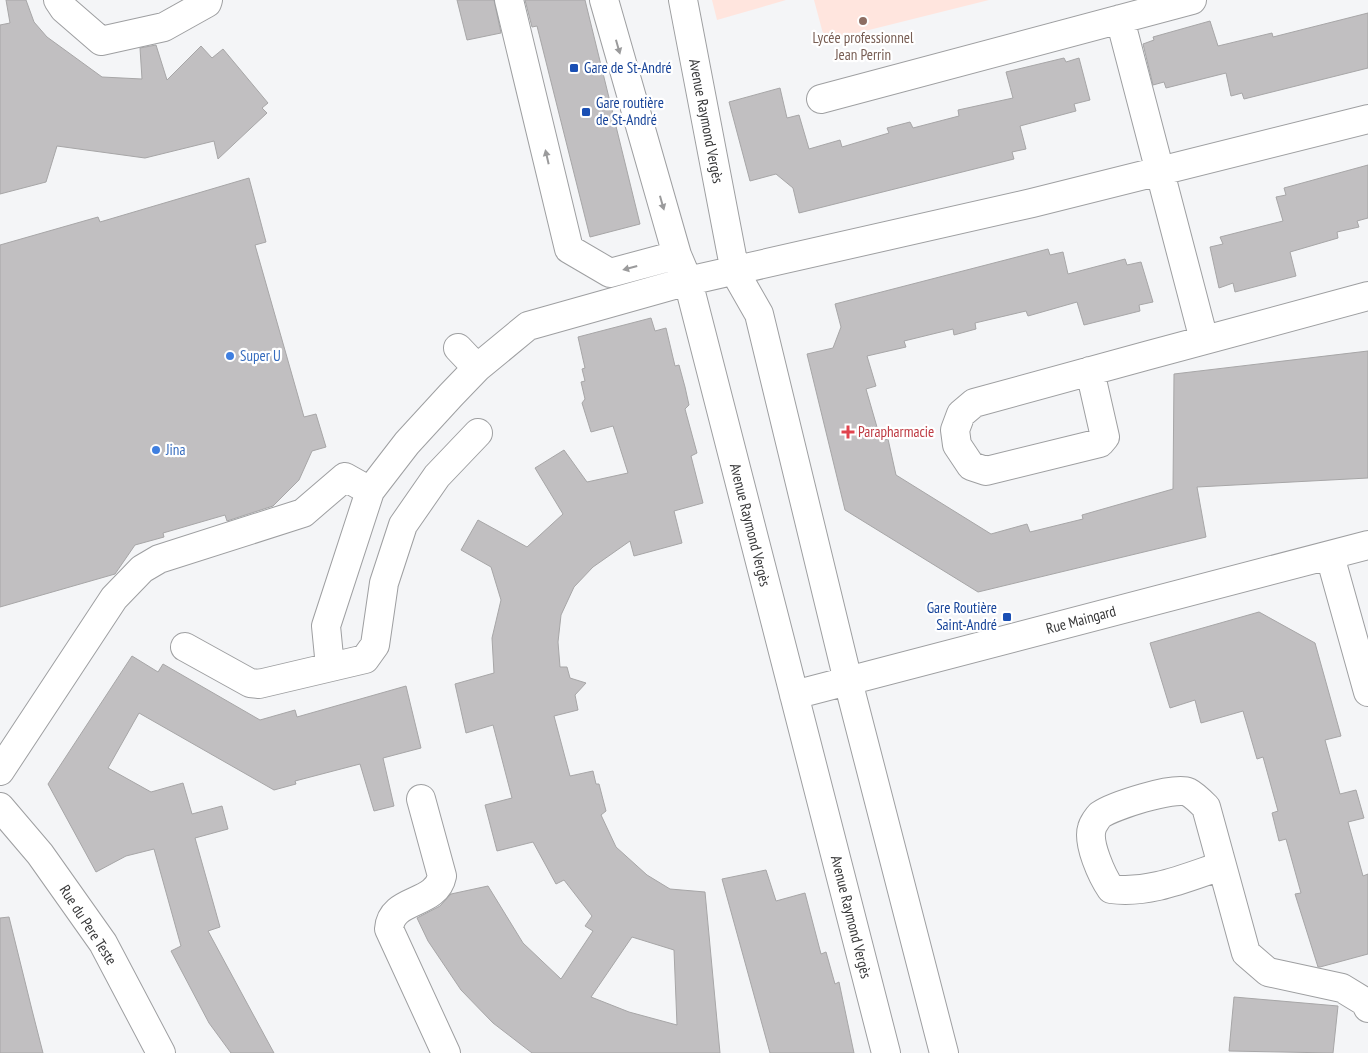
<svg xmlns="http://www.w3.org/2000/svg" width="1368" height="1053" viewBox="0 0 1368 1053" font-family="'PT Sans Narrow',sans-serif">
<rect width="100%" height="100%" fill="#f4f5f7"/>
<path fill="#ffe5de" d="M712 0H786L717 20Z
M814 0H989L825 41Z"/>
<path fill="#c1bfc1" stroke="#a7a6a7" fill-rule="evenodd" d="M6 0H26L34 22 47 37 102 77 142 79 140 48 156 45 167 80 201 46 212 58 223 49 268 103 262 108 267 113 218 159 214 141 145 158 57 146 46 182 0 194V25L10 23Z
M457 0H494L501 33 467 40Z
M525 0H585L640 224 590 237 537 26 532 27Z
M1368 13V68L1244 99 1242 93 1231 96 1226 73 1166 88 1164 82 1153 85 1143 44 1154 40 1153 37 1210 21 1218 46 1272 33 1273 37Z
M1064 58 1066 62 1079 58 1090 100 1074 104 1076 111 1020 126 1026 149 1012 152 1014 159 799 213 793 188 776 174 750 181 729 102 780 88 787 118 799 115 809 149 840 140 842 147 889 133 887 128 910 122 913 128 959 116 958 110 1013 98 1006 72Z
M1368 165V218L1357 221 1359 227 1337 232 1338 238 1290 252 1296 276 1235 292 1233 283 1219 288 1210 247 1223 244 1220 237 1283 221 1276 197 1286 195 1284 188Z
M249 178 266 242 255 245 304 417 316 414 326 447 312 451 299 480 273 506 227 521 225 515 163 533 164 537 135 545 115 574 0 607V245L98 217 100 222Z
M1048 249 1050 255 1063 252 1068 274 1125 259 1127 265 1141 262 1153 302 1139 305 1140 311 1084 325 1077 302 1028 316 1026 311 975 323 976 329 954 335 953 329 904 341 906 347 867 356 876 386 866 389 881 441 888 439 896 475 991 534 1027 524 1030 532 1083 519 1082 515 1173 489 1174 374 1368 351V478L1197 487 1206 537 978 592 845 510 807 354 833 348 841 327 835 304Z
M651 318 655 331 666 328 675 366 679 365 685 387 689 405 685 409 697 453 691 456 703 503 674 511 682 543 634 556 630 541 593 567 574 587 561 615 558 642 560 667H567L570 678 586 683 575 695 578 710 554 716 570 776 593 771 596 784H599L606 811 601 815 616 847 647 875 670 889 705 892 720 1053H532L493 1023 461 990 428 941 417 918 440 906 451 894 488 886 523 943 561 979 593 931 585 926 592 916 564 880 556 884 533 842 497 851 485 805 512 798 493 725 466 733 455 684 494 673 492 638 501 600 491 567 461 550 478 520 527 547 563 514 535 468 564 450 587 482 628 473 613 426 591 432 582 403 585 399 581 382 585 381 582 369 585 368 578 337ZM632 937 674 950 677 1025 629 1012 591 997Z
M1259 612 1315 643 1341 736 1325 740 1340 794 1356 790 1364 818 1348 822 1363 876 1368 874V954L1320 967H1318L1295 894 1301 893 1286 839 1279 841 1272 813 1278 811 1263 757 1257 759 1243 711 1201 723 1195 700 1170 708 1150 643Z
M132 656 158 672 163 664 260 720 295 710 297 717 406 686 421 748 383 758 394 806 374 811 360 764 295 781 296 784 274 790 139 713 108 768 151 792 183 783 192 814 222 806 228 829 195 838 220 927 208 931 274 1053H231L209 1023 171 951 181 946 154 849 126 856 96 872 48 784Z
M766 870 776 901 805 893 821 954 826 952 835 984 839 982 854 1053H770L722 879Z
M9 917 32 1010 43 1053H0V918Z
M1234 997 1338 1006 1333 1053 1229 1051Z"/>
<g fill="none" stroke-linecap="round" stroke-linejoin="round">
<defs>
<path id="minor" d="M58 0 64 9 101 41 164 27 207 3 208 0
M509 0 569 249 610 273 677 255
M604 0 677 255 688 281 886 1053
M683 0 735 272 759 314 848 681 944 1053
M1120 19 1204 340
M821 99 1192 0
M458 348 477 368
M1090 371 1105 437 1100 443 986 471 971 466 957 445 955 430 961 414 974 403C1105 367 1237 331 1368 296
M1330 556 1368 692
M185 647 250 683 259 684 365 659 375 645 384 583 403 525 437 476 478 433
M330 667 326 626 370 491 407 443 451 395 477 368 528 326 688 281 1032 203 1368 119
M794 695 1368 545
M0 771 114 598 142 569 159 559 303 513 345 477 370 491
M421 799 442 876C436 906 391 897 389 929L446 1053
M0 807 40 854 103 943 161 1053
M1221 866C1185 878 1149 894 1111 889 1102 876 1087 843 1092 828 1093 824 1098 817 1100 815 1113 806 1174 786 1188 792 1194 795 1201 802 1206 807L1246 953 1268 972 1342 988 1365 1002 1368 1008"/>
</defs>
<use href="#minor" stroke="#9e9fa1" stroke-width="30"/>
<use href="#minor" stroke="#fff" stroke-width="28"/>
</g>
<defs><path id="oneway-solid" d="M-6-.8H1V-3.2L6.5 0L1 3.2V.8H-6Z" transform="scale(1.25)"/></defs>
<g fill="#9b9b9c">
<use href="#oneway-solid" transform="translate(618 47) rotate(74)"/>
<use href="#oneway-solid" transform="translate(547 157) rotate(-103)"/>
<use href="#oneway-solid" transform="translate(662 203) rotate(74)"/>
<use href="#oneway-solid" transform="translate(630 268) rotate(165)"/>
</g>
<circle fill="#8d6e63" stroke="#fff" stroke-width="2" cx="863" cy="21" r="5"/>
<g fill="#1a4fb4" stroke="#fff" stroke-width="2">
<rect x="569" y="63" width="10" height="10" rx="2.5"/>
<rect x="581" y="107" width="10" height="10" rx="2.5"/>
<rect x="1002" y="612" width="10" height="10" rx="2.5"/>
</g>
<g fill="#3f7fe0" stroke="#fff" stroke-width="2">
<circle cx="230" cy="356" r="5"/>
<circle cx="156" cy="450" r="5"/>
</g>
<path fill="#e0444e" stroke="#fff" stroke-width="2" d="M845.5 424.5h5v5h5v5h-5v5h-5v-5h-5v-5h5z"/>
<g text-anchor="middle" stroke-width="4.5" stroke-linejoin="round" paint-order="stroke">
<g font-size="15" fill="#785e54" stroke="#fff">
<text x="863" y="43">Lycée professionnel<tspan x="863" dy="17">Jean Perrin</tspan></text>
</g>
<g font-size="15" fill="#164399" stroke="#fff" text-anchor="start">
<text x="584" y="73">Gare de St-André</text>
<text x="596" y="108">Gare routière<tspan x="596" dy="17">de St-André</tspan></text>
<text x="997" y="613" text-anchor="end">Gare Routière<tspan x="997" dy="17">Saint-André</tspan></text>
</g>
<g font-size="15" fill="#373738" stroke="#fff">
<text transform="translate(706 121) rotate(79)" y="5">Avenue Raymond Vergès</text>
<text transform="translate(750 525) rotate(76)" y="5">Avenue Raymond Vergès</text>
<text transform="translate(1081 620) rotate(-15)" y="5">Rue Maingard</text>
<text transform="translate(851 917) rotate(76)" y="5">Avenue Raymond Vergès</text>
<text transform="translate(88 925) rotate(57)" y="5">Rue du Pere Teste</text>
</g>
<g font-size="15" fill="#366cbe" stroke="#fff" text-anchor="start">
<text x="240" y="361">Super U</text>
<text x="166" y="455">Jina</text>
</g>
<g font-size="15" fill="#be3a42" stroke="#fff" text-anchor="start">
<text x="858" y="437">Parapharmacie</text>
</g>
</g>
</svg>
